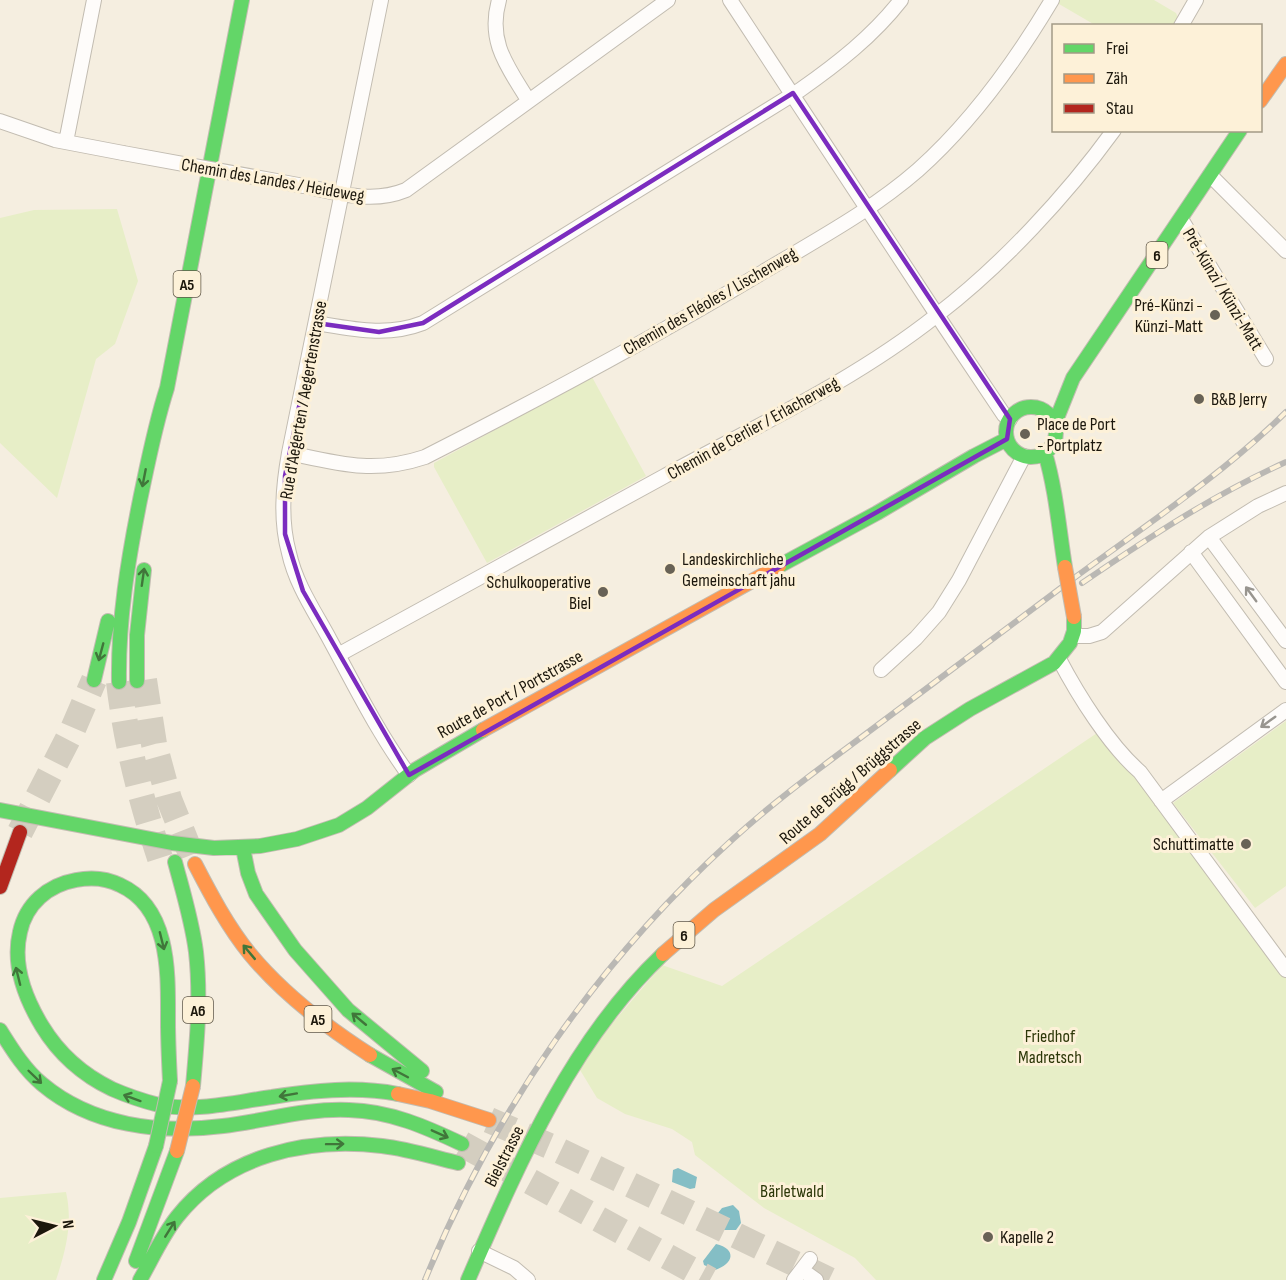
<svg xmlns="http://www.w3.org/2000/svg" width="1286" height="1280" viewBox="0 0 1286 1280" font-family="'Sofia Sans Condensed',sans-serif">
<rect width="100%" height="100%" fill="#f5eee0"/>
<path fill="#e7eec7" d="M1058 0H1154L1176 13 1178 18 1173 25H1095L1059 4Z
M117 209 138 281 115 344 96 359 57 498 0 443V218L34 210Z
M592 377 646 476 487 563 434 467V463Z
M1286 721V886L1255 908 1173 803Z
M1103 729 1286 970V1280H876L855 1258 764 1208 695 1155 692 1142 672 1129 625 1114 597 1098 577 1065 662 965 722 986Z
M66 1192C73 1223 66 1250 56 1280H0V1198Z"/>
<path fill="#84bec5" d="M678 1168 697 1177 695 1188 690 1189 672 1182 673 1170Z
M733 1205 739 1211 741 1223 736 1230H723L718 1213 722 1208Z
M716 1244C737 1249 734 1264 715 1270L704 1265 703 1261Z"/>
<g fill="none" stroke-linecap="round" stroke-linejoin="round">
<path stroke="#d4cec0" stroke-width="26" stroke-dasharray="26 13" stroke-linecap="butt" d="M144 680 154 744 169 799 195 864
M119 682C126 743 141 800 160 858
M20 832 73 729 94 680
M489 1120 554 1148 829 1280
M462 1144 710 1280"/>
<defs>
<path id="street" d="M381 0 289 453C283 487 280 520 289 553 296 585 315 612 330 640 355 686 378 733 409 775
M499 0C487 42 508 67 528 100
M730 0 945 327 1004 415 1010 419
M1181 26 1196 0
M0 121 55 140 123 153
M66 142 94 0
M1210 175 1286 251
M304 186C339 193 372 204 406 190L668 0
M1181 219 1266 359
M316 323C353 329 387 337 423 323L800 90C837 64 873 36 901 0
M289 453C340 464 374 474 425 457 539 399 653 338 763 272 816 240 871 211 918 170 972 122 1015 62 1052 0
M1209 537 1286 641
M1191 552 1286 682
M1074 636H1089L1102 632 1209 537 1258 506 1286 493
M338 655C446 596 555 536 663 477 756 426 854 381 937 315 1002 265 1066 196 1114 130
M1059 659C1078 695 1109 745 1140 772L1286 970
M881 670 916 638 939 612 959 580 1024 456
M1161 801 1286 710
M479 1251 514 1268 528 1280
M802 1270 816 1280
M794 1280 810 1259"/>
<path id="fast" d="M1006 432a25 25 0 1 1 50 0a25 25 0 1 1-50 0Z
M1055 423 1073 378 1240 130
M1045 453C1056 490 1059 529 1065 567
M779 566 877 513 974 456 1007 439
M94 680 108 621
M137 681V635L144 570
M119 682C118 620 128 560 140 500 148 462 155 425 167 388L242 0
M890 770 925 738 970 709 1054 663 1070 643 1074 631V617
M0 810 172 843 214 848 260 846 297 839 339 825 367 808 415 770 483 730
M243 848 248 873 256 894 295 950 348 1010 422 1071
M175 862C183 892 192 921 196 952 201 997 197 1042 193 1086
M0 1030C12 1049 24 1069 42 1084 92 1126 160 1134 223 1126 265 1121 306 1108 349 1110 390 1111 426 1127 462 1144
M370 1055 436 1092
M170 1081C169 1061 168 1042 168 1022 168 975 171 908 120 885 106 878 91 877 76 880 48 885 26 904 20 932 12 965 25 998 42 1026 59 1054 83 1075 112 1089 128 1096 143 1101 159 1105 197 1112 235 1102 272 1097 314 1090 357 1086 398 1094
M136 1261 177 1151
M104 1280 129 1222 156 1146
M140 1280C152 1259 162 1236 177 1217 226 1155 307 1137 382 1146 408 1149 433 1157 458 1163
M468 1280C518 1165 570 1042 663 954"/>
<path id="slow" d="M1260 101 1286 64
M483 730 779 566
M195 864C211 895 228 927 250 954 283 994 328 1028 370 1055
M663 954 714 910 820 834 890 770
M398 1094 430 1101 489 1120"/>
<path id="jam" d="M0 887 20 832"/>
</defs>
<use href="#street" stroke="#c2bcb1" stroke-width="16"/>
<use href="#fast" stroke="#c2bcb1" stroke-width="16"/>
<use href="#slow" stroke="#c2bcb1" stroke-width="16"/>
<use href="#jam" stroke="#c2bcb1" stroke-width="16"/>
<use href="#street" stroke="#fefcfa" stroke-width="14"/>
<use href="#fast" stroke="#63d668" stroke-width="14"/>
<use href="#slow" stroke="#ff974d" stroke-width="14"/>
<use href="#jam" stroke="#b3261e" stroke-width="14"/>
<defs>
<path id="rail" d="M1082 583C1148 538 1213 495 1286 462
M425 1280C494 1111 598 961 733 839 778 798 827 763 875 727 940 678 1005 630 1070 581 1143 527 1221 476 1286 412"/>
</defs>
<use href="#rail" stroke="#bab8b4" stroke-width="6"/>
<use href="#rail" stroke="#fdf1d8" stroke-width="4" stroke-dasharray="11" stroke-linecap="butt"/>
<defs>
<path id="street-bridge" d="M123 153 304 186"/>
<path id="fast-bridge" d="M156 1146 170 1081"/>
<path id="slow-bridge" d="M1065 567 1074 617
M177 1151 193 1086"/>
</defs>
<use href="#street-bridge" stroke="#c2bcb1" stroke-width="16" stroke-linecap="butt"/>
<use href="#fast-bridge" stroke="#c2bcb1" stroke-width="16" stroke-linecap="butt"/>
<use href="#slow-bridge" stroke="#c2bcb1" stroke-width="16" stroke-linecap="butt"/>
<use href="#street-bridge" stroke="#fefcfa" stroke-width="14"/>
<use href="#fast-bridge" stroke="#63d668" stroke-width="14"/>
<use href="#slow-bridge" stroke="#ff974d" stroke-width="14"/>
</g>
<defs><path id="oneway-shaft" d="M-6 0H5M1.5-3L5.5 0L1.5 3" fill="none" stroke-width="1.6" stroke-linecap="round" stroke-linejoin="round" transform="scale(1.5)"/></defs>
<g stroke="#40763a">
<use href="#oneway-shaft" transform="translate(144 478) rotate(101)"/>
<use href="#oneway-shaft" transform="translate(143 577) rotate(-82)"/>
<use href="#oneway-shaft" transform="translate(101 652) rotate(105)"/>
<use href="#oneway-shaft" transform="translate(162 941) rotate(76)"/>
<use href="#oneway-shaft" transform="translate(249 952) rotate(-130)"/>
<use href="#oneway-shaft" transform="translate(18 976) rotate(-104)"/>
<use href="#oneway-shaft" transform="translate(359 1019) rotate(-140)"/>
<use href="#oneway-shaft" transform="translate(400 1073) rotate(-152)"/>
<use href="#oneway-shaft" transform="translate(35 1077) rotate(44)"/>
<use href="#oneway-shaft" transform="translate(288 1095) rotate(170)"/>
<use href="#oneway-shaft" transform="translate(132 1098) rotate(-160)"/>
<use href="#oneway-shaft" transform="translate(440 1134) rotate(24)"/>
<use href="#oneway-shaft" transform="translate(335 1144) rotate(-1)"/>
<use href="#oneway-shaft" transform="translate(170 1229) rotate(-58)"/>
</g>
<g stroke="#98958f">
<use href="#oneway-shaft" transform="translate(1251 594) rotate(-126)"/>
<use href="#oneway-shaft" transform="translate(1268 722) rotate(144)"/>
</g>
<path fill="none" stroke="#7b2cbf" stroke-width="4.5" stroke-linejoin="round" d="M793 93 1010 419 1007 439 409 775 303 591 285 534V476L316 323 379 332 423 323Z"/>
<g fill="#686256" stroke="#fdf1d8" stroke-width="2">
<circle cx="1215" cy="315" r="6"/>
<circle cx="1199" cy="399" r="6"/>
<circle cx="1025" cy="434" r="6"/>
<circle cx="670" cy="569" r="6"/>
<circle cx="603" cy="592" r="6"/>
<circle cx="1246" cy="844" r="6"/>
<circle cx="988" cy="1237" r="6"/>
</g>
<g text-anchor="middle" stroke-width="6" stroke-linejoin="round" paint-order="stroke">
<g fill="#fdf1d8" stroke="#605849" stroke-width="1.5">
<rect x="1146.5" y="242" width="21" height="26" rx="4.5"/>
<rect x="173.5" y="271" width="27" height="26" rx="4.5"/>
<rect x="673.5" y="922" width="21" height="26" rx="4.5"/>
<rect x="183" y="997" width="30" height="26" rx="4.5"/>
<rect x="304.5" y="1006" width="27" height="26" rx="4.5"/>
</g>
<g font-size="16" font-weight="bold" fill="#1c170c">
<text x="1157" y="261">6</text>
<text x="187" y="290">A5</text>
<text x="684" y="941">6</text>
<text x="198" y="1016">A6</text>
<text x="318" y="1025">A5</text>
</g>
<g font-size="18" fill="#1c170c" stroke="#fdf1d8">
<text transform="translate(273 180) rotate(10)" y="6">Chemin des Landes / Heideweg</text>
<text transform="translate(1223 289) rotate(59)" y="6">Pré-Künzi / Künzi-Matt</text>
<text transform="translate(710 301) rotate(-30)" y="6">Chemin des Fléoles / Lischenweg</text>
<text transform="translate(303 400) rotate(-80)" y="6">Rue d'Aegerten / Aegertenstrasse</text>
<text transform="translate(753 428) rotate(-29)" y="6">Chemin de Cerlier / Erlacherweg</text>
<text transform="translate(510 694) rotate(-29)" y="6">Route de Port / Portstrasse</text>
<text transform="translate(850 781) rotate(-41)" y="6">Route de Brügg / Brüggstrasse</text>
<text transform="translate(504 1156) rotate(-63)" y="6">Bielstrasse</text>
</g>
<g font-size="18" fill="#1c170c" stroke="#fdf1d8" text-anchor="start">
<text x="1203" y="311" text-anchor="end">Pré-Künzi -<tspan x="1203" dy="21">Künzi-Matt</tspan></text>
<text x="1211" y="405">B&amp;B Jerry</text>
<text x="1037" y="430">Place de Port<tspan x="1037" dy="21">- Portplatz</tspan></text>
<text x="682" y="565">Landeskirchliche<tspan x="682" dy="21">Gemeinschaft jahu</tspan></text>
<text x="591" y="588" text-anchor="end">Schulkooperative<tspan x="591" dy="21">Biel</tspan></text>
<text x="1234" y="850" text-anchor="end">Schuttimatte</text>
<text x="1000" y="1243">Kapelle 2</text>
</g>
<g font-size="18" fill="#2d3809" stroke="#fdf1d8">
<text x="1050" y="1042">Friedhof<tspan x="1050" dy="21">Madretsch</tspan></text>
<text x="792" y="1197">Bärletwald</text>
</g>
</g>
<rect x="1052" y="24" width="210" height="108" fill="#fdf1d8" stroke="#a39a86" stroke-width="1.5"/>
<rect x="1064" y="44" width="30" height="9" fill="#63d668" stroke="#a39a86" stroke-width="1.5"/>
<text x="1106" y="54" font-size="18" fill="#1c170c">Frei</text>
<rect x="1064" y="74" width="30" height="9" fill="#ff974d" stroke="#a39a86" stroke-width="1.5"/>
<text x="1106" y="84" font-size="18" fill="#1c170c">Zäh</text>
<rect x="1064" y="104" width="30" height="9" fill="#b3261e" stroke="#a39a86" stroke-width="1.5"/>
<text x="1106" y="114" font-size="18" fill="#1c170c">Stau</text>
<g transform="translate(54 1226) rotate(83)" stroke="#fdf1d8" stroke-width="4.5" paint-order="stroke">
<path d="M0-4.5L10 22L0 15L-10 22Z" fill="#1c170c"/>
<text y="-9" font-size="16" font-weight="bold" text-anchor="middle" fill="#1c170c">N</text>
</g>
</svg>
